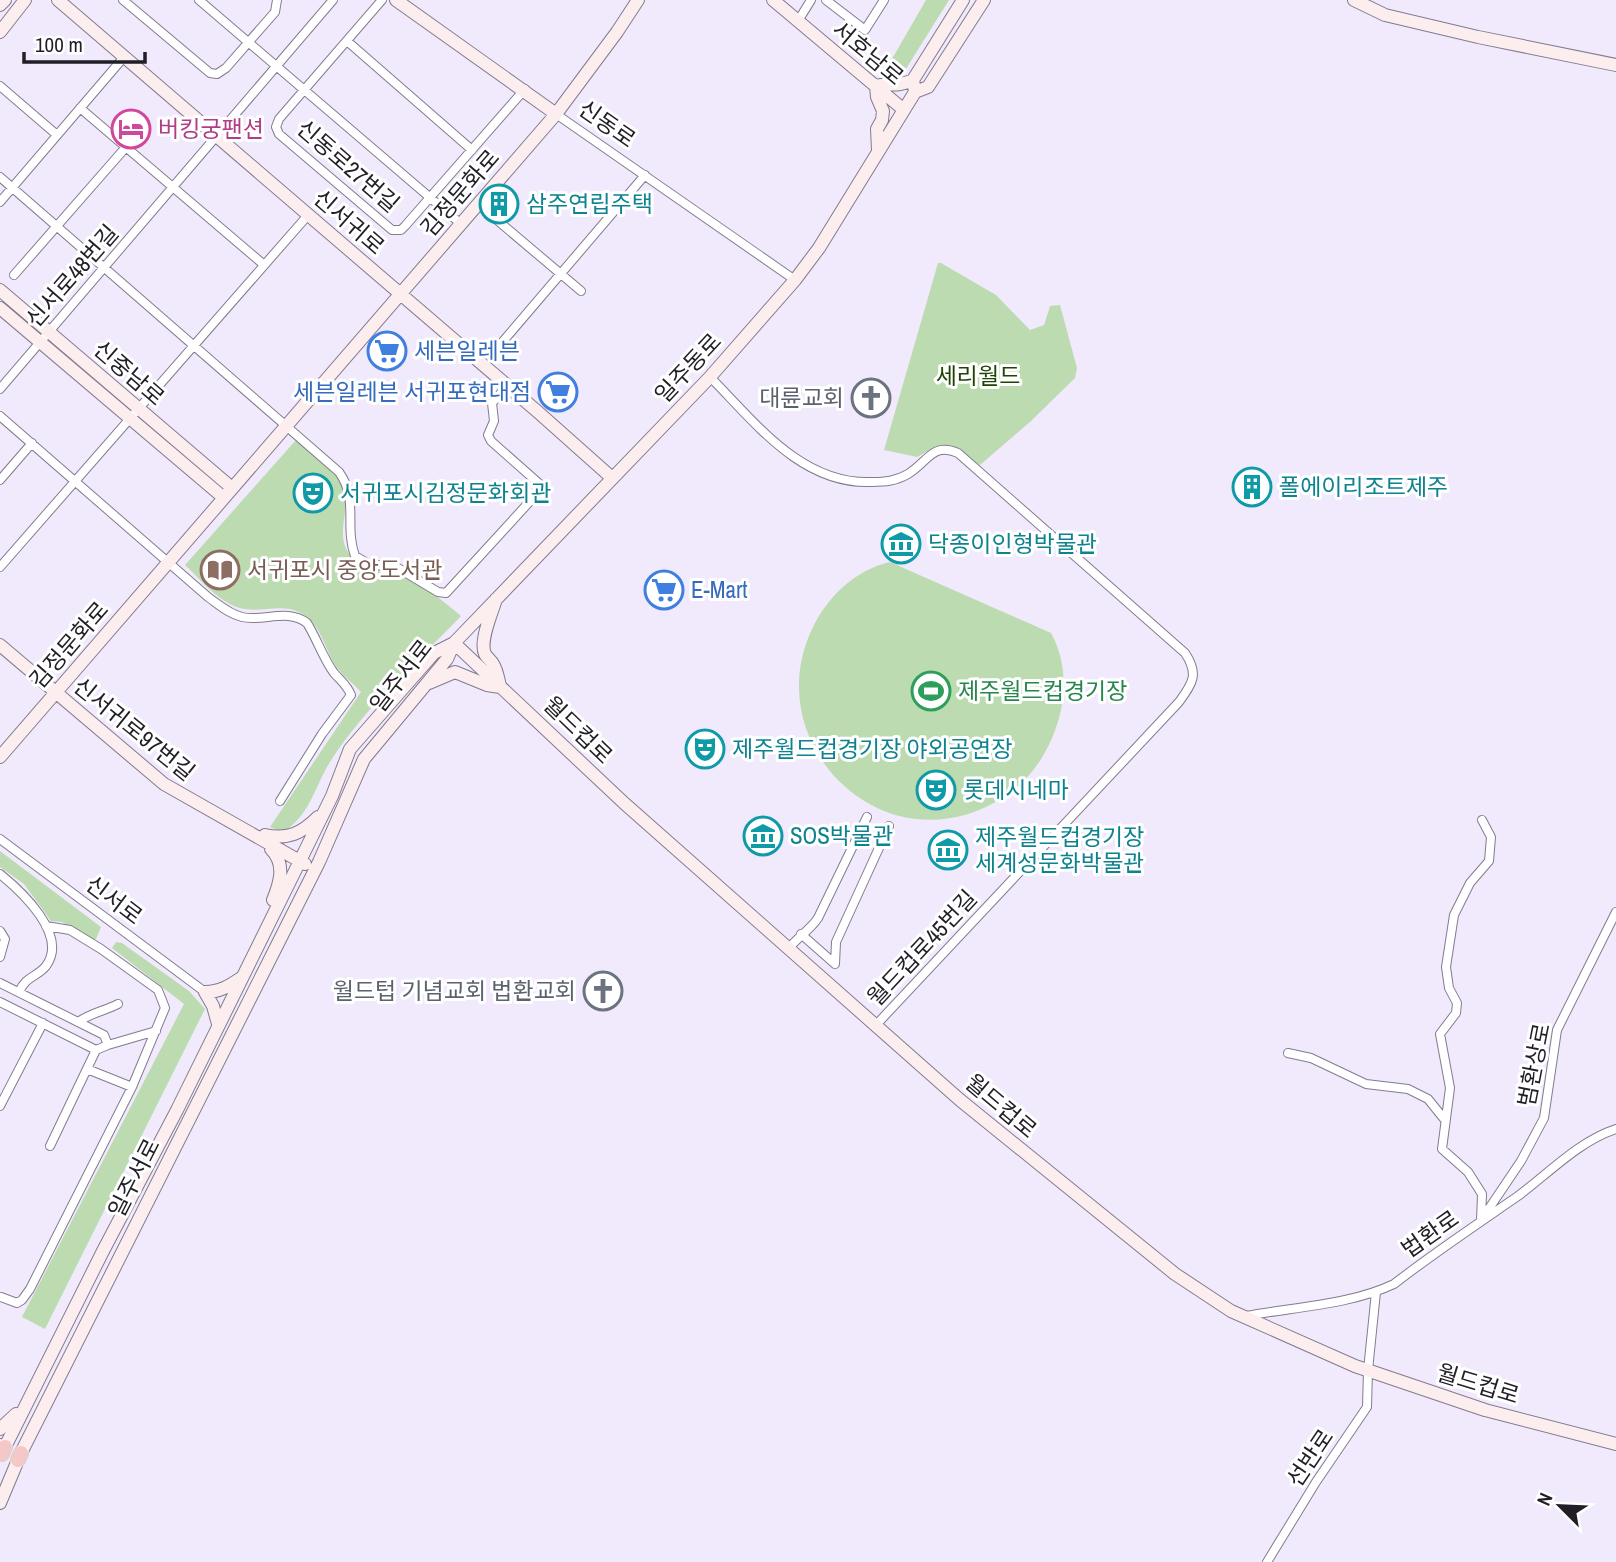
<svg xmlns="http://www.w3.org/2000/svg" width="1616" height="1562" viewBox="0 0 1616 1562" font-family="'Archivo Narrow','Noto Sans KR',sans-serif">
<rect width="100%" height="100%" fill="#f0eafc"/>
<path fill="#bddbb1" d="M926 0H949L904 72 892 79 885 71Z
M938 263H941L996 295 1030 330 1044 325 1050 306 1060 305 1077 368 1075 378 1031 421 980 465 948 445 935 447 917 457 884 450Z
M296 440C310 453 333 467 342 484 354 507 332 534 351 556 363 571 378 565 395 570 411 575 447 604 461 616 417 662 364 708 330 762 315 786 309 818 282 832L270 827 361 692C353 683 341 674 335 665 324 647 320 621 299 612 282 604 263 612 245 609 222 606 202 581 185 565Z
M890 562 1051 633C1072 671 1065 718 1044 754 1031 778 1010 795 986 807 873 860 760 739 812 629 827 597 855 570 890 562Z
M0 851 101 927 96 939H90L62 922 51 921 24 884 0 867Z
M116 942 122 943 189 991 205 1009 45 1329 22 1317 184 1004 112 948Z"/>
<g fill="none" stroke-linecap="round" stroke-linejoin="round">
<defs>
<path id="street" d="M123 0 210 73 217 74 226 68 275 12 277 0
M199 0 461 224
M382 0 279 119 276 127 279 134 392 230H401L405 226 525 89
M826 0 865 30 884 0
M798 21 811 0
M347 41 472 150
M0 86 57 135
M80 108 263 264
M556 114 795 280
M0 177 339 472C359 500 344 525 355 556L369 564 398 568 438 592 446 593 543 487 491 441 488 435 494 421 492 403 507 386
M0 202 124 57
M478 204 581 291
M14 275 126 147
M499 346 645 175
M710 377C755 422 801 485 872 482 885 482 896 481 908 474 928 462 932 442 958 453L1185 653C1199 674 1193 683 1179 702L876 1025
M0 389 333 0
M0 416 208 597C218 604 229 614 242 617 263 622 288 608 307 623 317 639 323 658 334 673 341 681 347 685 351 695L322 734 280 801
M0 480 32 443
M0 567 309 214
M0 839 205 992
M0 874C21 891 69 935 46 966 37 977 26 976 19 992
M0 931 5 939 0 957
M801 934 835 964 836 942 889 826
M790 947C799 936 810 930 818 918L867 817
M0 983 104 1035 108 1045 96 1050 0 1002
M78 1022C91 1013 104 1011 118 1004
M108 1045 156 1031
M1288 1053 1311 1058 1366 1084 1408 1089 1428 1099 1445 1120
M87 1069 132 1087
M0 1106 43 1023
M50 1146 96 1050
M1484 1216 1521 1161 1544 1118 1557 1030 1616 912
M1481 1221 1482 1194 1468 1172 1442 1149 1450 1088 1440 1034 1456 1013 1457 1003 1449 988 1446 967 1454 915 1470 883 1489 861 1491 837 1482 820
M1 1297 17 1303 22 1300 30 1289 132 1087 165 1008 158 990 101 949 70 930 46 926
M1246 1316C1294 1307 1350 1305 1394 1284 1434 1253 1476 1225 1518 1196 1549 1173 1579 1141 1616 1129
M1267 1562 1316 1482 1367 1407 1368 1370 1376 1292"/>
<path id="secondary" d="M58 0 538 412 611 477
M396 0 556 114
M773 0 904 110
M1354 0 1385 15 1478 37 1616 65
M0 5 5 0
M0 32 25 0
M876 86 877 97 883 111 882 120 877 129 878 150
M876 86C889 82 896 88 913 80
M915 92 913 80 963 0
M0 290 232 488
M0 308 224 498
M496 599C492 613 479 641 485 654 487 658 491 660 493 664 497 670 498 678 500 686
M454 643 624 803 960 1100 1175 1274 1231 1311 1355 1366 1485 1410 1616 1444
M0 645 164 784 305 864
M429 683 455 672 487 685 500 687
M0 757 556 114 617 32 638 0
M265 835C288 840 302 833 318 817
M271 849C286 864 280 883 273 900
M205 992C220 992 229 986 241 978
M205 992 213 1006 218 1024
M0 1429 16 1414
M0 1445 5 1447 103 1251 177 1110 332 796 350 749 434 653 454 643
M21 1453 319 862 364 759 447 659 454 643 710 377 795 280 819 248 915 92 928 87 984 0
M0 1503 18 1460"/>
<path id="highway" d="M2 1454 5 1447
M18 1460 21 1453"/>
</defs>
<use href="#street" stroke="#837b90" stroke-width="10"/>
<use href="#secondary" stroke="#837b90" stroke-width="14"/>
<use href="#highway" stroke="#d3d2d4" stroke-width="16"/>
<use href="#street" stroke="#fff" stroke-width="8"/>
<use href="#secondary" stroke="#fceeee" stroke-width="12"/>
<use href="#highway" stroke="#f5c7c6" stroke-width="14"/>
</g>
<defs>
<symbol id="hotel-ring" viewBox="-11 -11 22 22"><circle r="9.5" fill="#fff" stroke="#d1479c" stroke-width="1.5"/><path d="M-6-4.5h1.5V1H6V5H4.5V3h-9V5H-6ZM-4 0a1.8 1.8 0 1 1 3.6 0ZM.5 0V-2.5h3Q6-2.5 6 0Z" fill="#d1479c"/></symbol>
<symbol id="building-ring" viewBox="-11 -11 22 22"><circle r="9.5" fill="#fff" stroke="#0f9aa8" stroke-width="1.5"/><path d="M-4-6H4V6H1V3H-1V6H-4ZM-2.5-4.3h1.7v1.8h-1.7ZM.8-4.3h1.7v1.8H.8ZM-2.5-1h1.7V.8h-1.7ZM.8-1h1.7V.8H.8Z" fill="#0f9aa8"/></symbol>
<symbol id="supermarket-ring" viewBox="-11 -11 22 22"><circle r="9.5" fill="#fff" stroke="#3f7fe0" stroke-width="1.5"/><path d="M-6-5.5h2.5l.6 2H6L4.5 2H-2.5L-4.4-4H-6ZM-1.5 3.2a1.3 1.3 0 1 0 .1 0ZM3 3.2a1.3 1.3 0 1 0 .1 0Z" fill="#3f7fe0"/></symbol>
<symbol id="church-ring" viewBox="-11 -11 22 22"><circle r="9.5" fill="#fff" stroke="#6b7280" stroke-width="1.5"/><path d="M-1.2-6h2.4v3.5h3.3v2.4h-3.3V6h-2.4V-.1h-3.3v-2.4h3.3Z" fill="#6b7280"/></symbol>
<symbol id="theatre-ring" viewBox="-11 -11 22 22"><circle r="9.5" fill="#fff" stroke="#0f9aa8" stroke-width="1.5"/><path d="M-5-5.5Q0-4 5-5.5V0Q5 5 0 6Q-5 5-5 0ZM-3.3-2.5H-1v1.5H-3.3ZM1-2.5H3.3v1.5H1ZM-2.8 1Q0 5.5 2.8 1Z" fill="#0f9aa8"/></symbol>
<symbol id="museum-ring" viewBox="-11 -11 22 22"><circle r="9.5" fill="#fff" stroke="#0f9aa8" stroke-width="1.5"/><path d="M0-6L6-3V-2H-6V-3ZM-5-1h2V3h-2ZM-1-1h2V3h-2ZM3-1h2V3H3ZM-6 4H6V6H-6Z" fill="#0f9aa8"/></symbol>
<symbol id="library-ring" viewBox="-11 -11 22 22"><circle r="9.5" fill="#fff" stroke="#8d6e63" stroke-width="1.5"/><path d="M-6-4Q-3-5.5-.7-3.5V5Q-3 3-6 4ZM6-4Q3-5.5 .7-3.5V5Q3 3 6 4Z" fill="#8d6e63"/></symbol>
<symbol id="stadium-ring" viewBox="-11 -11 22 22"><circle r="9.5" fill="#fff" stroke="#2e9e5b" stroke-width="1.5"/><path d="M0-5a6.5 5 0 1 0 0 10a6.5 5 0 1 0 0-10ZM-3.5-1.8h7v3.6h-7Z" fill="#2e9e5b"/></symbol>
</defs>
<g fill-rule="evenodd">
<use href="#hotel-ring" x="109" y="107" width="44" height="44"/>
<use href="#building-ring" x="477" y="182" width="44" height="44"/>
<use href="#supermarket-ring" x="365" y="329" width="44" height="44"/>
<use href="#supermarket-ring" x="536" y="370" width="44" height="44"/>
<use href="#church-ring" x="849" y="376" width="44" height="44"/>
<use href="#building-ring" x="1230" y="465" width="44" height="44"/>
<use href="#theatre-ring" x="291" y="471" width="44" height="44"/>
<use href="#museum-ring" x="879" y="522" width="44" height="44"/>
<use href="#library-ring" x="198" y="548" width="44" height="44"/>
<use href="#supermarket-ring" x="642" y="568" width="44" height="44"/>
<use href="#stadium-ring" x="909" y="669" width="44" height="44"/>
<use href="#theatre-ring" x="683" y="727" width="44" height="44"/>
<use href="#theatre-ring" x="914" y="768" width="44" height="44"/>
<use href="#museum-ring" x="741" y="814" width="44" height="44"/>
<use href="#museum-ring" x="926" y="828" width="44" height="44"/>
<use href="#church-ring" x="581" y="969" width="44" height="44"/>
</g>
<g text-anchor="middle" stroke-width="6" stroke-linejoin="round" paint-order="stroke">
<g font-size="23" fill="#211e26" stroke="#fff">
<text transform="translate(868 53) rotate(40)" y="8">서호남로</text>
<text transform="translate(607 124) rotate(35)" y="8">신동로</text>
<text transform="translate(348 166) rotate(41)" y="8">신동로27번길</text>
<text transform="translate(460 193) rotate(-49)" y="8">김정문화로</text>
<text transform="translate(349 222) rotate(41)" y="8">신서귀로</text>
<text transform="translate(72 276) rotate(-49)" y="8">신서로48번길</text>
<text transform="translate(688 368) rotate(-47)" y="8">일주동로</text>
<text transform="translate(129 373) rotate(41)" y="8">신중남로</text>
<text transform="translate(69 645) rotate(-49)" y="8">김정문화로</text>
<text transform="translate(401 676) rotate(-52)" y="8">일주서로</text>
<text transform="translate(134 729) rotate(39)" y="8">신서귀로97번길</text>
<text transform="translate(578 730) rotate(44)" y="8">월드컵로</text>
<text transform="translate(114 900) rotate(37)" y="8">신서로</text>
<text transform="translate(922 948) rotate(-47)" y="8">월드컵로45번길</text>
<text transform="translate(1534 1065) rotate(-79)" y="8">범환상로</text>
<text transform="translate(1001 1106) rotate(40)" y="8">월드컵로</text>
<text transform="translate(134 1178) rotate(-63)" y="8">일주서로</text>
<text transform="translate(1430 1234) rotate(-35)" y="8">법환로</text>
<text transform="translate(1478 1384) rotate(17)" y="8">월드컵로</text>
<text transform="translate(1310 1458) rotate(-56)" y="8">선반로</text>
</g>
<g font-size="23" fill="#b23c85" stroke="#fff" text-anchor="start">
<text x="158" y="137">버킹궁팬션</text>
</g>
<g font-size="23" fill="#0d838f" stroke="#fff" text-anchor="start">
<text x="526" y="212">삼주연립주택</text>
<text x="1279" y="495">폴에이리조트제주</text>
<text x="340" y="501">서귀포시김정문화회관</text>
<text x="928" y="552">닥종이인형박물관</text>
<text x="732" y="757">제주월드컵경기장 야외공연장</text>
<text x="963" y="798">롯데시네마</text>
<text x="790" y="844">SOS박물관</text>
<text x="975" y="845">제주월드컵경기장<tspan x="975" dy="26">세계성문화박물관</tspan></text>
</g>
<g font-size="23" fill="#366cbe" stroke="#fff" text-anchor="start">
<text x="414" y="359">세븐일레븐</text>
<text x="531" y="400" text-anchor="end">세븐일레븐 서귀포현대점</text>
<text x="691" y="598">E-Mart</text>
</g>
<g font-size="23" fill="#1d4403" stroke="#fff">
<text x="978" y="384">세리월드</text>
</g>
<g font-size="23" fill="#5b616d" stroke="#fff" text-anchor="end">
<text x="844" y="406">대륜교회</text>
<text x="576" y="999">월드텁 기념교회 법환교회</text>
</g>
<g font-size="23" fill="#785e54" stroke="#fff" text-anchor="start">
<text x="247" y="578">서귀포시 중앙도서관</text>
</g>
<g font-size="23" fill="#27864d" stroke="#fff" text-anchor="start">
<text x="958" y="699">제주월드컵경기장</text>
</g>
</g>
<g transform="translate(1560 1506) rotate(294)" stroke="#ffffff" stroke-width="5" paint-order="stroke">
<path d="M0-5L12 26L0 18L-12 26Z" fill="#211e26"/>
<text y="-10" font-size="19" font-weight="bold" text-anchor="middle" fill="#211e26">N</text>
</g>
<path d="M24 52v10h121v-10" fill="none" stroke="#211e26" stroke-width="3.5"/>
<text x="35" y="52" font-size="21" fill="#211e26" stroke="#ffffff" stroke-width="5" paint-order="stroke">100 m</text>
</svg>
